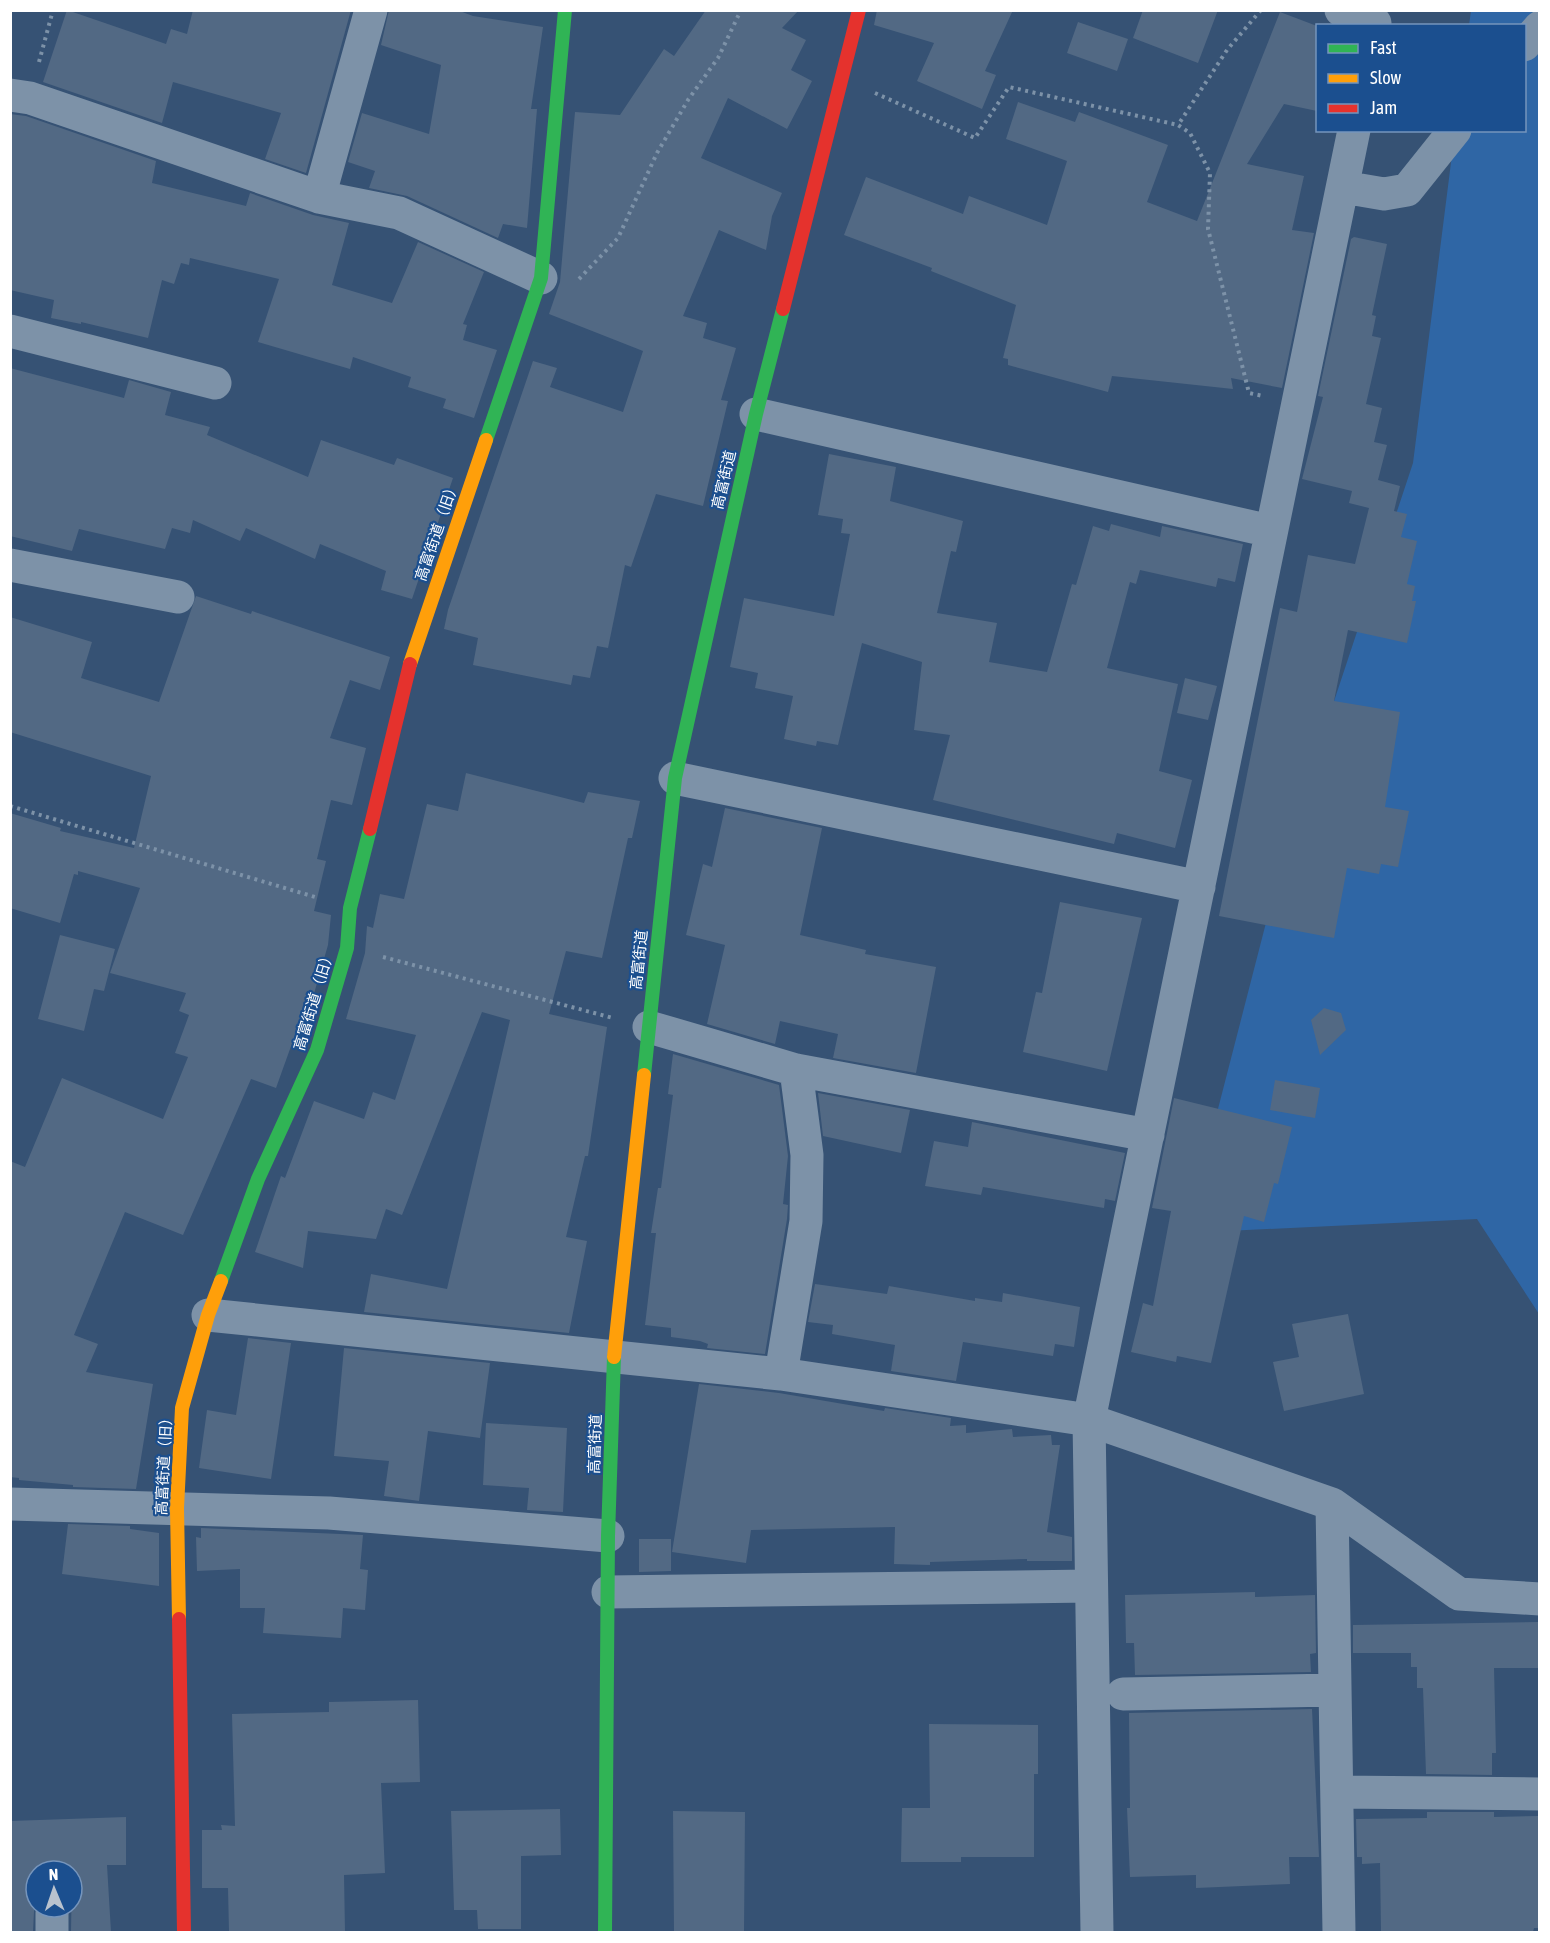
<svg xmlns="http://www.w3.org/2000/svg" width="1550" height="1943" viewBox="0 0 1550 1943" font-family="'Asap Condensed','Noto Sans JP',sans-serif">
<rect width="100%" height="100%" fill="#365274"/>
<path fill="#2f66a5" d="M1471 11H1539V1314L1477 1219 1186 1233 1285 849 1413 463 1455 131 1524 130V26L1469 25Z"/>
<path fill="#526984" d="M67 10 166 44 171 29 187 34 193 10H351L306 173 265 159 281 113 173 82 162 123 43 82Z
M389 10H457L473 16 543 27 531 109H537L527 228 503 224 498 238 407 196 369 188 375 171 348 162 362 113 429 134 441 65 381 45Z
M706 10H799L782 28 806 40 791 70 812 81 787 129 728 98 701 158 782 193 772 216 766 250 719 230 683 316 707 323 703 338 736 348 721 400 728 401 703 506 656 494 631 567 625 565 608 648 597 646 590 678 573 675 571 685 473 665 478 638 444 629 448 610 533 361 557 368 550 387 623 412 643 351 549 314 560 282 575 112 620 115 664 49 674 56Z
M877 10H1013L985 71 996 75 982 109 917 81 934 43 874 25Z
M1143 10H1218L1198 63 1133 38Z
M1280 12 1317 26V111L1284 104 1247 164 1304 176 1292 230 1314 233 1282 388 1231 378 1233 389 1112 376 1108 392 1008 365V359L1003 358 1016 305 931 271 932 268 844 235 866 177 963 214 969 196 1047 225 1067 161 1006 139 1018 102 1075 122 1079 112 1168 145 1147 202 1197 221Z
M1078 22 1128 39 1117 71 1067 53Z
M10 114 26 116 156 161 152 183 246 206 250 193 313 215 349 223 332 285 392 303 418 242 484 272 463 324 467 325 463 340 497 350 474 418 443 408 446 399 408 387 411 377 353 357 350 369 258 342 279 279 190 258 189 265 181 263 174 284 162 280 148 338 81 322V324L51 318 54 300 10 290Z
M1354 237 1387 244 1372 315 1376 316 1372 336 1381 338 1366 404 1382 408 1374 442 1387 445 1378 480 1400 486 1394 511 1407 514 1401 537 1417 541 1407 584 1415 586 1412 601H1416L1407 643 1348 630 1334 701 1400 712 1385 807 1409 811 1398 867 1381 864 1379 874 1347 868 1334 938 1219 916 1280 608 1297 612 1308 555 1355 564 1369 508 1349 503 1352 491 1302 479 1323 397 1318 396 1351 239Z
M10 368 124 398 129 380 171 392 165 415 210 427 207 435 308 477 321 440 394 465 397 458 453 478 412 599 381 590 386 571 320 544 315 559 246 528 240 541 193 520 190 533 172 528 165 549 79 529 72 551 10 536Z
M829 454 896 467 890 501 963 521 956 552 951 551 937 613 997 623 989 662 1047 672 1072 584 1076 585 1093 526 1109 531 1111 524 1160 537 1162 526 1243 544 1235 582 1218 578 1216 587 1140 570 1136 584 1130 582 1107 668 1178 684 1159 771 1192 780 1175 848 1117 833 1114 844 933 800 950 735 914 730 922 662 862 643 838 745 817 741 816 746 784 739 793 696 755 688 758 673 730 667 744 598 834 616 850 534 841 533 843 519 818 515Z
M196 596 251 614 252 611 390 657 380 690 350 680 330 738 366 748 352 805 331 800 317 859 326 861 314 911 331 915 328 945 309 1011 304 1010 276 1088 251 1079 183 1235 125 1212 74 1335 98 1344 86 1372 153 1384 136 1489 73 1487V1485L19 1480V1478L10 1477V1161L25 1167 62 1078 163 1119 188 1057 175 1053 189 1015 179 1011 186 993 110 973 140 888 78 871V875L74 874 60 923 10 908V813L61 828 60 831 134 848 151 776 10 732V617L92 642 81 678 159 702Z
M1185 678 1217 686 1208 720 1177 713Z
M466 773 584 803 588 792 640 801 632 838H628L602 958 566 951 549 1014 607 1027 588 1156H585L566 1237 587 1241 569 1333 364 1312 371 1274 447 1289 510 1020 482 1012 402 1215 386 1209 376 1239 308 1231 303 1268 255 1252 281 1176 285 1178 314 1101 364 1119 373 1092 395 1100 416 1035 346 1019 365 953 367 926 373 928 380 894 404 899 427 804 458 811Z
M725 808 822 828 800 935 866 950 865 954 936 967 916 1073 833 1058 838 1034 780 1021 775 1044 707 1024 725 945 686 935 703 864 712 867Z
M1060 902 1142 918 1107 1071 1023 1052 1036 992 1042 993Z
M60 935 115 949 104 991 94 989 84 1031 38 1019Z
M1324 1008 1341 1013 1346 1030 1320 1055 1311 1020Z
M673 1054 779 1085 788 1156 783 1204 788 1205 787 1219 765 1354 707 1348 708 1344 700 1341 671 1337V1328L645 1325 656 1233H651L658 1188H661L673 1095 668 1094Z
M1275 1080 1320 1088 1315 1118 1270 1110Z
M818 1093 910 1110 901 1153 823 1136Z
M1174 1098 1292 1127 1278 1184 1274 1183 1264 1222 1244 1216 1211 1363 1177 1356 1176 1362 1131 1352 1143 1303 1153 1306 1171 1211 1152 1208Z
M972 1122 1125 1153 1115 1201 1105 1199 1104 1208 983 1187 981 1195 925 1186 934 1141 968 1147Z
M815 1284 887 1294 889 1286 975 1301V1298L1002 1302 1003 1293 1080 1307 1074 1347 1055 1344 1053 1356 963 1342 956 1381 891 1371 895 1345 832 1334 833 1325 808 1322Z
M1348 1314 1364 1394 1284 1411 1273 1362 1299 1357 1292 1324Z
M248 1338 291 1343 271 1479 199 1468 207 1410 236 1415Z
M344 1348 490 1363 480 1438 428 1431 419 1501 384 1496 389 1461 334 1456Z
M699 1384 779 1393 884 1411 885 1408 951 1418 950 1426 966 1425V1433L1012 1429 1013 1437 1051 1435 1052 1445H1060L1047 1532 1072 1537V1561H1027V1559L930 1562V1565L894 1564 895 1527 751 1530 746 1563 672 1552Z
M486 1423 567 1428 563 1512 527 1510 529 1488 483 1485Z
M68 1524 130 1526V1529L159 1533V1586L62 1574Z
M201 1528 363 1535 360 1569 368 1570 365 1610 343 1608 341 1638 263 1633 265 1608H240V1569L197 1571 196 1537 201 1538Z
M639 1539H671V1571L639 1572Z
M1255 1592V1597L1315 1595 1316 1653 1310 1654 1311 1672 1135 1675 1134 1643H1126L1125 1595Z
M1538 1622 1539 1668H1494L1496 1753H1492V1775L1426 1774 1423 1688H1417V1667H1411V1653H1353V1625Z
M418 1700 420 1782 381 1783 385 1873 344 1875 345 1932H229L228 1888H202V1830H222L221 1825 235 1826 232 1714 329 1712V1702Z
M1312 1709 1319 1857H1289L1290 1884 1196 1888V1875L1130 1877 1127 1808H1130L1129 1713Z
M929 1724 1038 1725V1774H1034V1857H961V1862H901L902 1808H930Z
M560 1809 561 1855 521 1856V1929H478L477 1910H454L451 1811Z
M673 1811 745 1812 744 1932H674Z
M1427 1812H1494V1817L1538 1816 1539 1928H1534L1533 1932H1381L1380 1863 1362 1864V1857H1357L1356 1819 1427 1818Z
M126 1817V1865H107L111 1932H71L72 1871H36L33 1932H10V1821Z"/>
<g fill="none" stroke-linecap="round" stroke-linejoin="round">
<path stroke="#7d92a8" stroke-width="4" stroke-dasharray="3 4.5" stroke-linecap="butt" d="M1261 10 1227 50 1178 125 1190 133 1210 173 1208 229 1249 393 1263 396
M39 62 53 10
M875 93 975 138 1009 87 1178 125
M579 279 618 238 657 153 688 100 718 58 741 10
M10 806 315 897
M383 957 613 1018"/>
<path stroke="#7d92a8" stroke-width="33" d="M1341 10 1375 23
M1524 45 1540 27
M10 95 30 98 319 197 399 213 541 278
M1343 187 1384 194 1407 190 1455 130
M319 197 371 10
M10 331 215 383
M756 414 1270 531
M10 565 178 597
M675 778 1199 887
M649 1027 796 1070 1148 1135
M208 1315 781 1374 1089 1420 1332 1504 1459 1594 1540 1599
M781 1374 806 1221 807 1155 796 1070
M10 1504 329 1513 608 1536
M1332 1504 1339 1932
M608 1592 1091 1586
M1123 1694 1334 1690
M1337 1792 1540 1794
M52 1913V1932
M1097 1932 1089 1420 1354 130"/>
<path stroke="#30b455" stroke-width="14" d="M486 440 541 278 565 10
M644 1075 675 778 756 414 783 309
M221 1281 258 1179 317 1050 347 948 350 908 370 829
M605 1932 608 1536 614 1357"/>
<path stroke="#ff9f0a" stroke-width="14" d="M410 664 486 440
M614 1357 644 1075
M179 1619 177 1508 182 1408 208 1315 221 1281"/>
<path stroke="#e5322d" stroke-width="14" d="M783 309 859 10
M370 829 410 664
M179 1619 184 1932"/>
</g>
<g text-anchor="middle" stroke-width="4.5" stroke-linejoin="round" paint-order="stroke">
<g font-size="15" fill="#fff" stroke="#1b4f8f">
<text transform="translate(724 480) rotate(-77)" y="5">高富街道</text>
<text transform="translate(437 531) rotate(-71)" y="5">高富街道（旧）</text>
<text transform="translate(639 960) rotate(-84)" y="5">高富街道</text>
<text transform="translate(314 1000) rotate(-73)" y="5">高富街道（旧）</text>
<text transform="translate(595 1444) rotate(-88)" y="5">高富街道</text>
<text transform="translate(164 1463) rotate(-87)" y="5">高富街道（旧）</text>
</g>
</g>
<rect width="1550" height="1943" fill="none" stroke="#ffffff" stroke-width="24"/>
<rect x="1316" y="24" width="210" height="108" fill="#1b4f8f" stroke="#7695bc" stroke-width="1.5"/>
<rect x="1328" y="44" width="30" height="9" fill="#30b455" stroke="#7695bc" stroke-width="1.5"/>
<text x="1370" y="54" font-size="18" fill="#ffffff">Fast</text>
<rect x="1328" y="74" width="30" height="9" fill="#ff9f0a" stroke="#7695bc" stroke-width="1.5"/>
<text x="1370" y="84" font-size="18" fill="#ffffff">Slow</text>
<rect x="1328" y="104" width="30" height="9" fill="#e5322d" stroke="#7695bc" stroke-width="1.5"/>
<text x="1370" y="114" font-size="18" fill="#ffffff">Jam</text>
<g transform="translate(54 1889) rotate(358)"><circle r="28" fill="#1b4f8f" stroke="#7695bc" stroke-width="1.5"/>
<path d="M0-4.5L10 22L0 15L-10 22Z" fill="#b9c2ce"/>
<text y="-9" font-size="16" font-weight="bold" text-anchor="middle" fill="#ffffff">N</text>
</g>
</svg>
